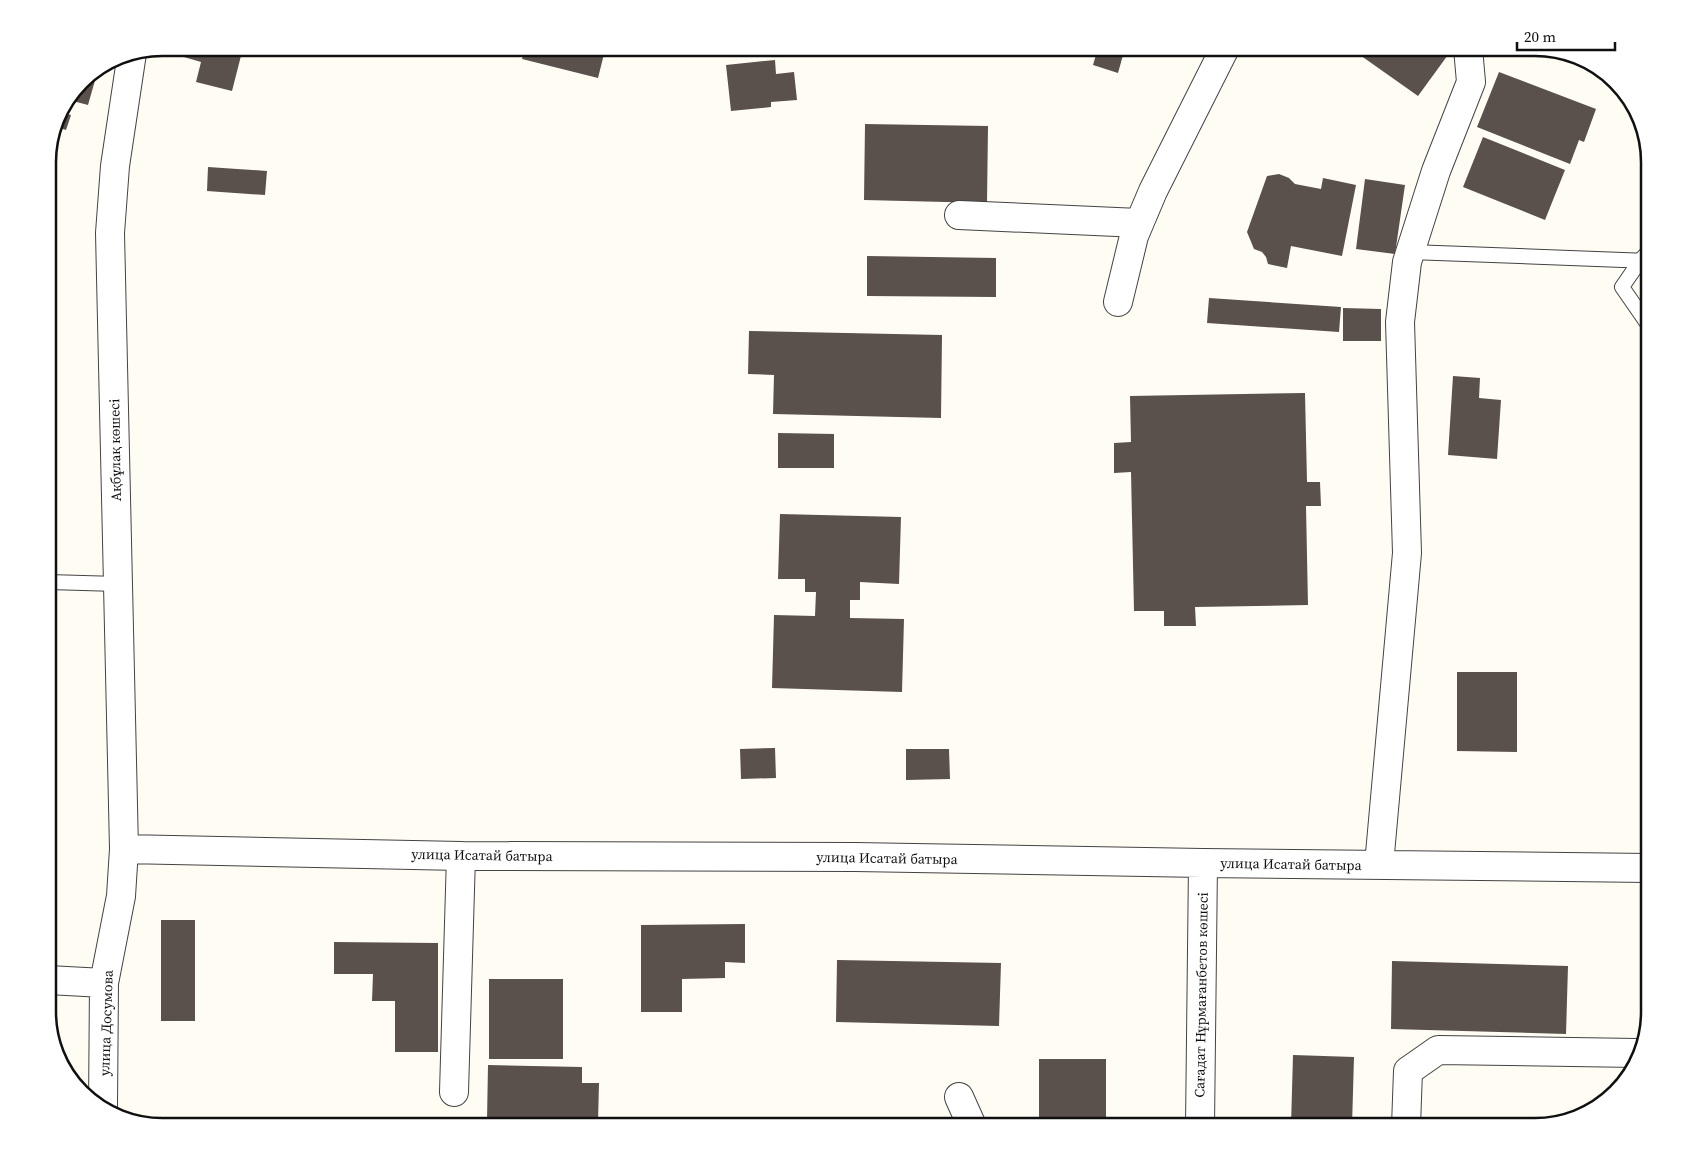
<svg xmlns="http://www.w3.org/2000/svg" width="1697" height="1174" viewBox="0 0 1697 1174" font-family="'Source Serif 4',serif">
<rect width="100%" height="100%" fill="#fffcf4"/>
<path fill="#5a504c" d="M179 48H243L232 91 196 82 201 62 177 55Z
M525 48H598L605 50 598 78 522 59Z
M1098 48H1125L1118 73 1093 65Z
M1350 48H1453L1418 96Z
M775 60 776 74 794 72 797 100 771 102V107L731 111 726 65Z
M98 70 88 105 69 100 81 81Z
M1499 72 1596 109 1584 142 1579 140 1570 164 1477 127Z
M61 112 71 115 66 130 57 127 51 146H50L56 118Z
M865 124 988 126 987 203 864 200Z
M1483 137 1565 170 1545 220 1463 187Z
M208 167 267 171 265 195 207 191Z
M1279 174 1289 178 1295 184 1321 189 1323 178 1356 185 1342 256 1291 246 1287 268 1268 264 1266 257 1262 252 1254 249 1247 232 1267 176Z
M1365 179 1405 185 1395 254 1356 249Z
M867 256 996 258V297L867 296Z
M1209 298 1341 307 1339 332 1207 323Z
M1343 308 1381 309V341H1343Z
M749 331 942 335 941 418 773 414 774 375 748 374Z
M1453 376 1480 378 1479 398 1501 400 1497 459 1448 455Z
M1305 393 1307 482H1320L1321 506H1306L1308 605 1195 607 1196 626H1164V611H1134L1131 472 1114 473V443L1131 442 1130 396Z
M778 433 834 434V468H778Z
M780 514 901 517 899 584 860 582V600H850V618L904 619 902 692 772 688 774 615 815 616 816 592H805V579H778Z
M1457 672H1517V752L1457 751Z
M775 748 776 778 741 779 740 749Z
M906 749H949L950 779 906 780Z
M161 920H195V1021H161Z
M745 924V963L725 962V978L682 979V1012H641V925Z
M334 942 438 943V1052H395V1001H372L373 974H334Z
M837 960 1001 963 999 1026 836 1022Z
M1392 961 1568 966 1566 1034 1391 1029Z
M489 979H563V1059H489Z
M1293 1055 1354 1057 1352 1126H1291Z
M1039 1059H1106V1126H1039Z
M488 1065 582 1067V1083H599L598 1123 487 1121Z"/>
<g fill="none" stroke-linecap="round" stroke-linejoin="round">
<defs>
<path id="service" d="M1410 252 1649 261
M1645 255 1640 261 1622 287 1649 326
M48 582 118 584"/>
<path id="minor" d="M959 215 1139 223
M1118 302 1134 236 1153 191 1225 48
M124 849 461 856 855 857 1203 863 1649 868
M1379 865 1407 553 1400 322 1407 262 1436 171 1471 82 1468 48
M48 980 104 983
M454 1092 461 856
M959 1097 972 1126
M103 1108 104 983 121 896 124 849 110 233 115 166 132 53
M1200 1126 1203 863
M1406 1126 1408 1071 1438 1050 1637 1053"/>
</defs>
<use href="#service" stroke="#434343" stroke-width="16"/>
<use href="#minor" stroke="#434343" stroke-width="30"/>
<use href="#service" stroke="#fff" stroke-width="14"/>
<use href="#minor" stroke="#fff" stroke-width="28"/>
</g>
<g text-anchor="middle" stroke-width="5" stroke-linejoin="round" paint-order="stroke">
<g font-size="14" fill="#101010" stroke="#fff">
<text transform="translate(115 450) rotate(-91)" y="5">Ақбұлақ көшесі</text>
<text transform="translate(482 855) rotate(1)" y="5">улица Исатай батыра</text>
<text transform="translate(887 858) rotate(1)" y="5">улица Исатай батыра</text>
<text transform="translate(1291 864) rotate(1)" y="5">улица Исатай батыра</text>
<text transform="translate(1201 995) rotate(-89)" y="5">Сағадат Нұрмағанбетов көшесі</text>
<text transform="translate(106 1023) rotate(-88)" y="5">улица Досумова</text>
</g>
</g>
<path d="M0 0H1697V1174H0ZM162 56H1535A106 106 0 0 1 1641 162V1012A106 106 0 0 1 1535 1118H162A106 106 0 0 1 56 1012V162A106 106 0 0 1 162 56Z" fill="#fff" fill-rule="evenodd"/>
<path fill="none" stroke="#101010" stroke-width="2.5" d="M162 56H1535A106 106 0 0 1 1641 162V1012A106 106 0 0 1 1535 1118H162A106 106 0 0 1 56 1012V162A106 106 0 0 1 162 56Z"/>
<path d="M1517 42v8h98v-8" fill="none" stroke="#101010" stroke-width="2.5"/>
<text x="1524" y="42" font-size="15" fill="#101010" stroke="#ffffff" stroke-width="4" paint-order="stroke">20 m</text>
</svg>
